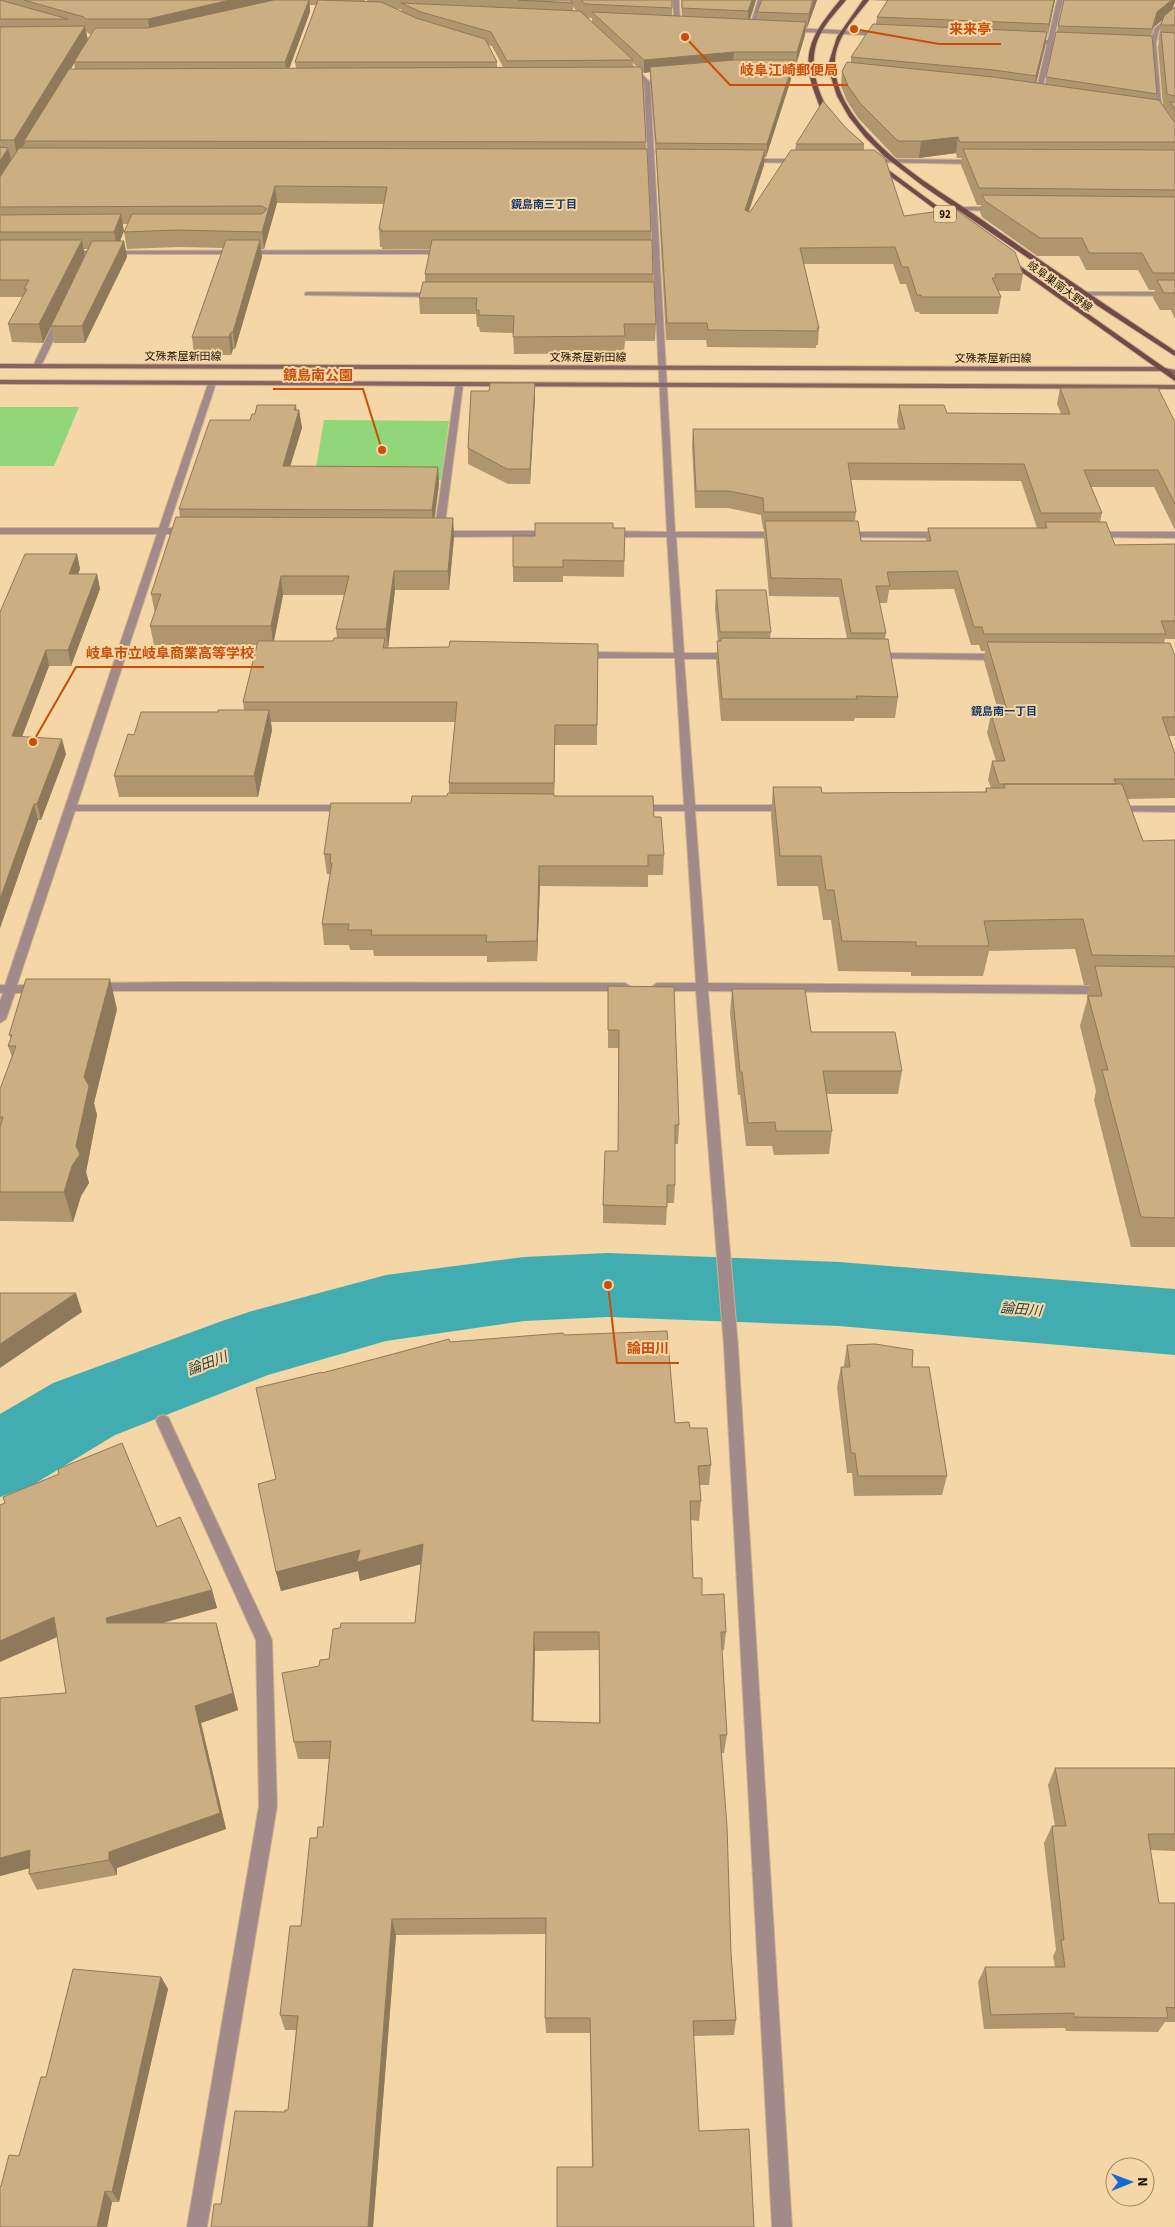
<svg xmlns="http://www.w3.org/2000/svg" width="1175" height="2227" viewBox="0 0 1175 2227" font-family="'Source Sans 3','Noto Sans JP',sans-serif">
<rect width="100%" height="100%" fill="#f4d6a7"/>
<path fill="#91d678" d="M0 407H79L54 466H0Z
M324 420 449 421 441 480 314 479Z"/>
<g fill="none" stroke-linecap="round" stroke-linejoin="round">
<path fill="#42adb1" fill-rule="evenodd" d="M608 1253 839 1262 1175 1289V1355L839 1326 608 1317 524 1321 386 1341 268 1375 115 1435 31 1486 0 1497V1414L53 1383 222 1321 252 1311 386 1275 524 1257Z"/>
<defs>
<path id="minor" d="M673 0H679L680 25 677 27 674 25Z
M758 0H764L754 28 749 29Z
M1057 0H1063L1053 41 1072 43 1053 44 1041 95 1038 97 1035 95 1047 44 1026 41 1048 40Z
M1175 12V17L1159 30 1156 43 1162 113 1175 135V142L1156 113 1150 43 1155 28Z
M789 28 882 32 885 34 882 36 787 31Z
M631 64 650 82 675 532H780L784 535 780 538 676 537 684 653H733L738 656 733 659H684L695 805H788L793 808 788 811H695L708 983 1105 986 1111 990 1105 994 708 991 738 1347 792 2227H772L724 1347 696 991H657L651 987 657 983H696L685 811H638L633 808 638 805H684L675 658H583L578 655 583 652 674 653 667 537H608L604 534 608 531 667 532 644 82 629 67Z
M778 67H811L814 69 811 71 776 70Z
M748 159H800L803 161 800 163 746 162Z
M870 159 978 160 981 162 978 164 868 162Z
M962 207H998L1001 209 998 211 960 210Z
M67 251 447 250 450 252 447 254H65V252Z
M307 292 437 293 441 295 437 297 305 295V293Z
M1083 292H1175V296L1081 295 1079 294Z
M59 318 63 320 41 366 34 368 33 366 55 320Z
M209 381 216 383 168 528H188L192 531 188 534H166L128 649 273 650 278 653 273 656 126 655 77 805H348L353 808 348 811H75L17 985H40L46 989 40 993H15L6 1019 0 1023V1001L3 993H0V985H5L157 534H0V528H159Z
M456 383 463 385 444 531H553L557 534 556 536 438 537 434 534Z
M845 532H943L947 535 943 538 842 537 841 535Z
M1095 532H1175V538L1092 537 1091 535Z
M875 653 1000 654 1005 657 1000 660 872 658 870 656Z
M1115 806H1175V812L1111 811V807Z
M178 982 625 983 631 987 625 991H95L89 987 95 983Z
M163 1415 168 1417 170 1421 272 1640 277 1806 207 2227H187L259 1806 256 1640 156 1421 158 1417Z"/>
<path id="secondary" d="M0 364 1160 367 1175 370V374L1160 371 0 368Z
M0 380 1175 385V389L0 384Z"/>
<path id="primary" d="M840 0H846C838 10 828 20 822 31 805 60 817 92 833 119L830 121C823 116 818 103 815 94 799 52 814 32 840 0Z
M863 0H869C855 18 835 38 835 62 834 90 852 116 870 135 902 170 943 193 981 219 1045 264 1110 308 1175 351V356L1098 306 923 186 884 156 865 137 849 117 837 96 830 74 829 62 837 37Z
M875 163H879L955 219V221H951L875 165Z
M1006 259H1010L1175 375V381L1006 261Z"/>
</defs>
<use href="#minor" stroke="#cdb389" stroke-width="2"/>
<use href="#secondary" stroke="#cdb389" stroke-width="2"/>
<use href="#primary" stroke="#cdb389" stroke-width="2"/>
<use href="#minor" fill="#a38a8a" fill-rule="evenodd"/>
<use href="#secondary" fill="#876364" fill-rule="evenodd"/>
<use href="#primary" fill="#724849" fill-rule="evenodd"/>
</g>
<path fill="#af966f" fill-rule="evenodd" d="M0 0H365V2H370L366 0H672V16H682L681 0H756L750 20H757V12L762 0H817L807 28H806L805 35 796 65H794L793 73 766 157H764V165L749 211 750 212 795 150 796 144 846 128 864 144V150L904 216 1023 274 1020 291H998L1001 297 998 314H920L919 312H915L906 284H900L893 264H804L819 328 818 345H816V348L707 347 706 340H666L656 157 650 80V72L644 73 643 72 646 149 651 231 656 324 655 341H625L624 353 514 354 513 333 480 332 479 327H477L476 314H420L419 298 425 282V274L430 249H382V247H380L379 229 384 204 277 203 264 249H261L262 257 235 349H233L231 355H194L192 337 223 248 179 247 127 249 124 232 128 224H123L120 241H124L127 257 85 343H54L51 326 43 343 12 342 8 324 23 297H0ZM310 5H316L295 62 296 68H289L310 12ZM573 7 577 11H573ZM395 9H401L402 12ZM588 18H592V22ZM86 31 89 34H92L88 40ZM488 45 492 46 503 67H497V62ZM74 63 75 69H71ZM633 63 637 67H632ZM84 249H88L85 256Z
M870 0H1055L1036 83 1045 84 1064 0H1175V4H1174L1173 8 1175 7V319L1171 310H1160L1153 298 1155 290H1149L1138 270H1086L1079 256H1037L982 217 980 212 981 205H977L961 165 962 158H957L956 153 919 158H896L858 118 847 101 841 86 842 71 851 63V57L876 24 877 17 887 1ZM1163 19 1158 40H1159L1158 47 1163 106 1156 100 1157 94 1151 36 1154 27Z
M1060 388 1175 422V530L1154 487H1091L1102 513 1100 522 1115 545 1175 544V639H1165L1164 643 1175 656V736H1169L1175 754V798L1127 799 1143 841 1175 840V1247H1131L1094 1100 1096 1091 1080 1026 1087 1000V996L1090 985H1084L1075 949 989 951 983 976H911V972L838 971 831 920H823L818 886H777L771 816 773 787 822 793 985 792 986 788H991L988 780 992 761H996L987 733 991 714H999L984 661 985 651H981L979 645H971L954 589 889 590 887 603H879L886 633 885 639 898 697 895 718H855L854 721H721L716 662 718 641 715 609 716 590 771 632 770 638 847 639 839 597 769 596 764 538V529H763L761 515 728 508H695L692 445 693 429H899L897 422 899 405 947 413 1061 414 1057 404ZM851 480 1021 481 1037 528H928L926 541H861L855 521 856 512Z
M489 391 535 398 530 484H508L468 464V448Z
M296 410H299L302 428 290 466 438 467 439 484 435 518H453L454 537 449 590H395L388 648 449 647 598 644 597 745H555L554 796 654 817 664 855 663 875H648V887L540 886 537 961 487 962V956H374L373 950H350L349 945H324L322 924 330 874H327L324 854 411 803 447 796 449 793V783L455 722H271L272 730 258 797H119L114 776 134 735 218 712 244 710 243 702 257 645H154L150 626 155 613 151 594 180 517 179 509 250 420ZM283 595H344L336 629 337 638 333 641H274Z
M613 528H625L624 577 563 576V582H513V567L535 536Z
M77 554 80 569 78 574H97L100 589 71 666H49L22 737 66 754 41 820H38L0 928V612Z
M608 986 679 1125 678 1144H675V1185L674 1203H667L666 1225 603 1223V1205L618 1151V1048H608Z
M732 989 811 1032 902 1071 898 1094H827L832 1131 829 1154 774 1155 772 1146H746L740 1095H738L730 1013Z
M117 1009 94 1103 97 1115 86 1172 89 1183 81 1196 73 1222 0 1221V1089L12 1057 8 1046 11 1039 9 1035Z
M564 1335 675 1423 690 1428 711 1465 709 1485H700L701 1501 699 1521 691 1520 693 1578 702 1595 726 1632 724 1650H722L727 1735 724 1753H721L731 1953 736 2020 734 2035 694 2036 592 2167 590 2033H546L545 2018 546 1934 396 1935 373 2227H211L221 2204 285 2112 288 2110 296 2030H285L280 2015 301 1926 317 1838 323 1827 329 1759H298L294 1742 319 1666 329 1659 415 1623 421 1564 360 1581 358 1571 281 1591 276 1572V1479L322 1373 450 1342ZM599 1650V1723L533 1721 535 1651Z
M847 1345 912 1367 947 1476 942 1495 854 1496 852 1473H847L837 1387 841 1367H844V1365Z
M157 1527 212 1590 217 1608 163 1623 221 1641 238 1710 201 1723 226 1829 117 1868V1875L37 1890 29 1874V1868L0 1876V1698L66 1693Z
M1055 1768H1175V1851L1150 1850 1159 1903H1175V2022H1165L1158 2032 1066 2031 1065 2028 984 2029 978 1982 985 1967H1055L1053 1956 1056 1950 1044 1843 1052 1826H1055L1048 1785Z
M161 1977 168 1989 119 2202H112L107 2227H0L1 2186 19 2156 46 2077Z"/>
<path fill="#8e7a5a" d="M230 0H280L150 33 148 19Z
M309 0 310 12 287 75 285 62Z
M752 0H756L748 25V11Z
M813 0H817L807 28 809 14Z
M1054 0H1055L1047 39 1049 24Z
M1172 0H1175L1172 12 1154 27 1150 44 1157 12Z
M806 22 805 35 796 65 797 52Z
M85 26 88 41 26 141H24L25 143 17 156 14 140Z
M1047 32 1045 47 1034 92 1036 76Z
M734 52 733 65 650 67V72L644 73V60Z
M794 60 793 73 766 157 767 144Z
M958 137 956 153 919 158 921 141Z
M8 148 12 164 0 183V161Z
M765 150 764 165 744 226 745 210Z
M275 186 277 203 264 249 262 232Z
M121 214 124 231 117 249 114 232Z
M82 240 85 257 43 343 39 324Z
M260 240 262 257 235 349 233 332Z
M124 241 127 257 85 343 82 326Z
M231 332 233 349 231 355 229 337Z
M535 383V398L530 484V469Z
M296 405 297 418 299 410 302 428 285 483 283 466Z
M438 467 439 484 433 528 432 510Z
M453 518 454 537 449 590 448 571Z
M77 554 80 569 72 589 69 574Z
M394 571 395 590 388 649 386 629Z
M97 574 100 589 71 666 68 650Z
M281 576 283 595 273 645 271 626Z
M46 650 49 666 16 752 12 736Z
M269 710 272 730 258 797 254 776Z
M555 725V745L554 803V783Z
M62 739 66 754 41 820 37 804Z
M34 804 38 820 0 928V899Z
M539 866 540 886 537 961V941Z
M110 979 117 1009 94 1103 97 1115 86 1172 89 1183 81 1196 73 1222 64 1192 76 1146 84 1077Z
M76 1293 82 1312 0 1368V1344Z
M423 1544 425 1563 360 1581 358 1571 281 1591 276 1572 360 1550Z
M212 1590 217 1608 113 1636 107 1623 106 1618Z
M54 1617 62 1635 0 1662V1641Z
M216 1623 221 1641 238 1710 201 1723 226 1829 117 1868V1875L109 1860V1852L195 1706Z
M534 1632 535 1651 533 1739 532 1721Z
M30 1850 38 1866 0 1876V1858Z
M392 1919 396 1935 373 2227H368Z
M161 1977 168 1989 119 2202 112 2192Z
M105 2191 112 2202 107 2227H97Z"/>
<path fill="#cbae81" stroke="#8e7a5a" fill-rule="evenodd" d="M0 0 68 19H0Z
M24 0H230L148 19H86L84 17Z
M274 0H309L285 62H74L95 28H148Z
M318 0 381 2 416 18 485 39 497 62H295Z
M518 0H570L573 3Z
M581 0H672V8L585 4Z
M682 0H752L748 11 682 8Z
M762 0H813L809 14 757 12Z
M888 0H1054L1049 24 877 17Z
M1064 0H1172L1157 12 1152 29 1058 26Z
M401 3 580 11 633 60 507 61 491 32 421 12Z
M1175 7V25H1161L1164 16Z
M592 12 806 22 797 52H734L644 60Z
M873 24 1047 32 1036 76 994 70 851 57Z
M85 26 14 140H0V27Z
M1056 32 1152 36 1157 94 1046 77Z
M1161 32 1175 33V96L1167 94Z
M734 60H794L767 144 656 143 650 67Z
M847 62 993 77 1159 100 1175 123V142H960L958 137 921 141H898L860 103 848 86 842 71Z
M640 67 642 69 646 142 24 141 69 69Z
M823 101 846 128 864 144H796Z
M1170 102H1175V110Z
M0 147 8 148 0 161Z
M19 148 647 149 651 231H381V229H379L387 187 275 186 262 232 176 230 124 232 132 214H262L267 209 262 206 0 207V177Z
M656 149 765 150 745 210 750 212 791 150H874L885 158 904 216 955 209 1015 252 1023 274H995L996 278H992L1001 297H922L921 295H917L908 267H902L895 247 800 248 819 328H817L818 331 708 330 707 323H667Z
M963 149 1175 150V190L979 188Z
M982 195 1175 197V273H1153L1142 253H1089L1082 238H1040L985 201Z
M121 214 114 232H0V215Z
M0 240H82L39 324H8L27 289H24L29 280H0Z
M226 240H260L233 332H231L229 337H192Z
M432 240H652L653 274H425Z
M92 241H124L82 326H51Z
M1157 280H1175V293H1164Z
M423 282H654L656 324H624L625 336 513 337 514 316 479 315V310H476L477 298H419Z
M490 383H535L530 469H507L468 448 471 391H489Z
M1060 388H1158L1175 422V504L1158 470H1084L1102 513H1041L1024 464 848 463 856 512H764L763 498 729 491H696L693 429H905L899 405H944L947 413 1070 414Z
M257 405H296L294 410H299L283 466 438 467 432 510 179 509 210 420H250L252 414H255Z
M176 517 453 518 448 571H394L386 629H336L349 576H281L271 626H150L161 594H151Z
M765 521H858L861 541H931L928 528H1047L1045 522H1106L1115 545 1175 544V621H1161L1166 634H984L982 627H974L957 571 887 572 890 586H876L886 633H851L841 579 771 578Z
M535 523H613V528H625L624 561 563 560V567H513V536H535Z
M25 554H77L69 574H97L68 650H46L12 736 62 739 37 804H34L0 899V612Z
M716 590H766L771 632H720Z
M334 638H385L383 648 449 647 450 641 598 644 597 725H555L554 783H449L457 702H243L258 641H333Z
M721 638 888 639 898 697 856 696 857 699H722L717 641H721Z
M987 642 1170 643 1175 656V717H1162L1175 754V779H1114L1116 784H999L992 761H1005L991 714H1008Z
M218 710H269L254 776H114L128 734 134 735 141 712H218Z
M1004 784H1122L1143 841 1175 840V956L1092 955 1083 919 984 921 989 946H916V942L842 941 834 890H826L821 856H780L773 787H821L822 793 987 792 986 788H1005Z
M448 793 554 794V796H653L654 817H661L664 855H648V866H539L537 941 486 942 487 935H371L372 930H348L349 924H322L332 863H330L331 854H324L331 803H411L412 796H447Z
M1095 966 1175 967V1218L1141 1217 1102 1070H1108L1088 996H1102Z
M26 979H110L84 1077 89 1086 76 1146 80 1154 72 1166 64 1192H0V1127L3 1117H0V1089L16 1046H8L12 1035H9Z
M608 986 674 987 679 1125H675V1185H667V1207L603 1205 605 1151H618L619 1030H608Z
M732 989H805L811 1032H895L902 1071H823L832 1131H776L775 1122 748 1123 742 1072H740Z
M0 1293H76L0 1344Z
M667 1331 675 1423 689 1422 690 1428H707L711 1465 698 1466 701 1501H690L693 1578H702V1595L724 1594 726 1632H721L727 1735H720L727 1826 731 1953 736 2020 693 2021 699 2131 749 2129 754 2227H557V2167H593L590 2018H545L546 1918 392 1919 368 2227H211L214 2204H221L235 2111 285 2112V2110H288L298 2016 280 2015 290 1926H301L310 1838H317L318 1827H323L331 1741 294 1742 282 1673 319 1666 320 1660 329 1659 333 1629 340 1628 341 1623H415L423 1544 357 1562 360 1550 276 1572 258 1484 276 1479 256 1388 322 1372V1373L449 1339 450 1342 563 1333 564 1335ZM534 1632H599L600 1723 532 1721Z
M875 1344 913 1350 912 1367H929L947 1476H858L855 1453H851L841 1367H850L847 1345Z
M122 1443 157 1527 180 1517 212 1590 106 1618 107 1623H216L233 1693 195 1706 220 1813 109 1852V1860L29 1874 30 1850 0 1858V1698L66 1693 54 1617 0 1641V1505L5 1503 3 1497 59 1474 58 1469Z
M1055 1768H1175V1834H1148L1159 1903H1175V2008L1166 2007 1168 2018 1074 2017V2013L991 2015 985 1967H1065L1061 1940H1064L1052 1826H1066Z
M73 1969 161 1977 112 2192 105 2191 97 2227H0V2186H1L9 2155 19 2156 41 2077H46Z"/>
<g text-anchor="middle" stroke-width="4" stroke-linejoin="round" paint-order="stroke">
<g font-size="11" font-weight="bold" fill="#12376b" stroke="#f4d6a7">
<text x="544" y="208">鏡島南三丁目</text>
<text x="1004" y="715">鏡島南一丁目</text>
</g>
<rect fill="#f4d6a7" stroke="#5e4e34" stroke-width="1" x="934" y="205.5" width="22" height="17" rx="4"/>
<g font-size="11" font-weight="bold" fill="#1e1303">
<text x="945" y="218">92</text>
</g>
<g font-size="11" fill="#1e1303" stroke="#f4d6a7">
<text transform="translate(1060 286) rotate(36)" y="4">岐阜巣南大野線</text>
<text x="183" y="360">文殊茶屋新田線</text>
<text x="588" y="361">文殊茶屋新田線</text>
<text x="993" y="362">文殊茶屋新田線</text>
</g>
<g font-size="14" font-style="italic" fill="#274748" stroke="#f4d6a7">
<text transform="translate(1021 1309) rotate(5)" y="5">論田川</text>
<text transform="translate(207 1363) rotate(-21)" y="5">論田川</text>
</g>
</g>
<path fill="none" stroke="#ca4e0b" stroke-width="2" d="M854 29L939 44H1001M685 37L730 85H848M382 450L363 389H273M33 742L76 667H264M608 1285L617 1363H679"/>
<g fill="#ca4e0b" stroke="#f4d6a7" stroke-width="2">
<circle cx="854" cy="29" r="5"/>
<circle cx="685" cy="37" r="5"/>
<circle cx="382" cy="450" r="5"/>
<circle cx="33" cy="742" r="5"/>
<circle cx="608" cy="1285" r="5"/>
</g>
<g font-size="14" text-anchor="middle" font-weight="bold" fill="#ca4e0b" stroke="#f4d6a7" stroke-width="4" stroke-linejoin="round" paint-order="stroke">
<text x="970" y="34">来来亭</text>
<text x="789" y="75">岐阜江崎郵便局</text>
<text x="318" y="380">鏡島南公園</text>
<text x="170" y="658">岐阜市立岐阜商業高等学校</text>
<text x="648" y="1353">論田川</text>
</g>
<g transform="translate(1130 2182) rotate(89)"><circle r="24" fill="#f4d6a7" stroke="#9e8865"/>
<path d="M0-4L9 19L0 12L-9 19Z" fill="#1767d1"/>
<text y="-8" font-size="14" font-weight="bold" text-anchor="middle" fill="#1e1303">N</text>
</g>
</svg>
